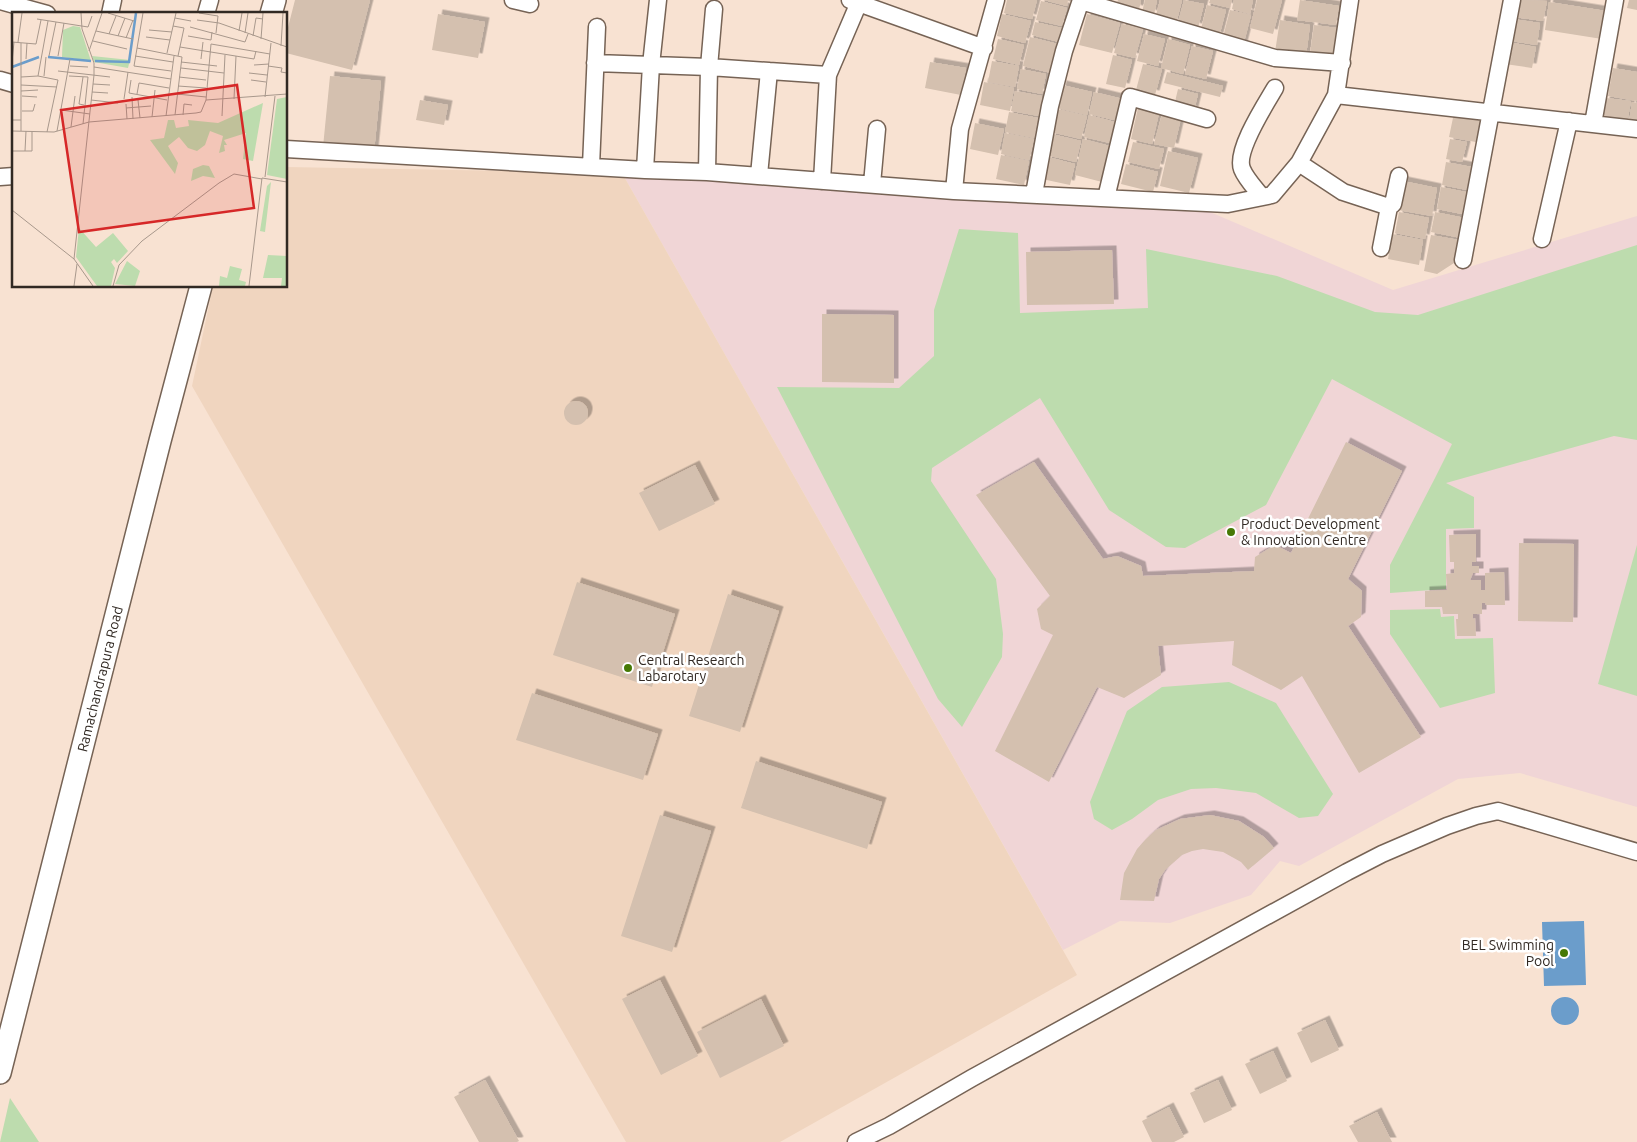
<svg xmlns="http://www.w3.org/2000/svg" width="1637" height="1142" viewBox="0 0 1637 1142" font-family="Ubuntu,sans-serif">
<defs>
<filter id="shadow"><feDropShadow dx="4.5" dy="-4.5" stdDeviation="0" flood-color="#0004"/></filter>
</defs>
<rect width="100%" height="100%" fill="#f8e2d2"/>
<path fill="#f0d5d6" d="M622 173 1210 212 1393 290 1637 216V807L1520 773 1458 779 1299 866 1280 861 1251 895 1170 923 1120 921 1063 950Z"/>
<path fill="#f0d5bf" d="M286 167 622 173 1077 975 780 1142H626L192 386 213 286H286Z"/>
<path fill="#bddcae" d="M959 229 1018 233 1020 313 1148 308 1146 249 1277 276 1375 312 1418 315 1637 245V440L1614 436 1446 483 1474 497V528L1446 529V589L1390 593V565L1435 478 1452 444 1332 379 1266 505 1185 548 1166 547 1109 510 1040 398 932 468 931 481 996 579 1003 634 1002 657 962 727 938 699 777 387 899 388 934 356V310Z
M1637 545V696L1598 684Z
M1440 609 1441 617 1454 616 1455 639 1493 638 1495 693 1440 708 1390 634V610Z
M1229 682 1276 703 1333 794 1318 816 1299 818 1256 793 1216 788 1191 789 1158 800 1132 819 1112 830 1094 819 1090 802 1127 711 1162 687Z
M10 1098 39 1142H0Z"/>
<path fill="#6b9dcb" d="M1584 921 1586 985 1544 986 1542 922Z
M1551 1011a14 14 0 1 1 28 0a14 14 0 1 1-28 0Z"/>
<path fill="#d4c0af" filter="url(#shadow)" d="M295 0H370L352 70 286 53V35Z
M1007 0H1037L1032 19 1004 13Z
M1044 0H1068L1067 6Z
M1118 0H1141L1139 10 1116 5Z
M1145 0H1157L1154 15 1142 12Z
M1160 0H1182L1176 24 1155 19Z
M1184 0 1204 4 1198 28 1178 23Z
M1210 0H1232L1230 8 1209 3Z
M1234 0H1253L1250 14 1232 9Z
M1257 0H1282L1273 34 1250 28Z
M1300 0 1339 6 1336 25 1297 20Z
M1516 0 1547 1 1543 21 1514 17Z
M1629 0H1637V10L1627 8Z
M1041 1 1067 8 1062 26 1036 20Z
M1549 2 1606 11 1602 39 1545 30Z
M1207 5 1226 10 1219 37 1200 33Z
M1230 10 1251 15 1243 46 1222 41Z
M438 14 485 22 478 58 432 50Z
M1002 14 1031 21 1025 43 997 36Z
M1087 14 1120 23 1112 53 1079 45Z
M1513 19 1540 23 1537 45 1510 41Z
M1280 20 1310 25 1306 56 1275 52Z
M1035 22 1062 28 1059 42 1032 35Z
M1122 24 1143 29 1135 58 1114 53Z
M1314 25 1337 28 1333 58 1310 54Z
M1144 34 1165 39 1158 66 1137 61Z
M1030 37 1058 44 1051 73 1023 66Z
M998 39 1024 45 1019 65 993 59Z
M1168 39 1190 45 1183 74 1161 68Z
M1509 42 1536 47 1532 68 1505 64Z
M1192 46 1213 51 1206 79 1185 74Z
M1113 55 1132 60 1125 88 1106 84Z
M992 61 1019 66 1015 87 988 82Z
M930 62 966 68 961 95 925 88Z
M1143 64 1162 69 1155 95 1136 90Z
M1613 68 1637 72V101L1608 96Z
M1021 69 1046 74 1042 94 1017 89Z
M1167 72 1223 86 1220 97 1164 83Z
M330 76 381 81 374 152 323 147Z
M984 82 1014 88 1010 111 980 105Z
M1062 85 1092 92 1087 115 1057 108Z
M1178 89 1198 94 1194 111 1174 106Z
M1015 91 1042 96 1039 116 1011 111Z
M1094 92 1123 99 1118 121 1089 114Z
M1606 98 1631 101 1627 123 1602 119Z
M420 100 448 105 444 125 416 120Z
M1632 102 1637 103V123L1629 122Z
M1138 108 1159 113 1152 144 1131 139Z
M1057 109 1087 116 1081 139 1051 132Z
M1009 112 1038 118 1034 138 1005 132Z
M1454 113 1486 120 1481 143 1449 137Z
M1162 114 1181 118 1174 148 1154 144Z
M1089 115 1115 122 1110 143 1084 137Z
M975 123 1004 129 998 155 970 149Z
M1005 133 1034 139 1029 160 1001 154Z
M1052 134 1081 141 1076 162 1046 155Z
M1083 139 1110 146 1102 182 1075 175Z
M1450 139 1467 142 1462 162 1446 159Z
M1133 142 1164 149 1159 169 1128 162Z
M1168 151 1198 158 1189 193 1160 186Z
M1001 155 1029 161 1024 185 996 179Z
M1048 157 1075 164 1070 185 1042 179Z
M1446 162 1477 168 1472 191 1442 185Z
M1126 164 1158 172 1153 192 1121 184Z
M1403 181 1437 188 1432 216 1398 210Z
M1441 187 1471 193 1467 215 1437 209Z
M1399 212 1429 218 1425 239 1395 233Z
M1435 212 1465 218 1461 238 1431 232Z
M1392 234 1423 240 1419 265 1388 259Z
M1431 235 1459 240 1454 263 1437 274 1424 271Z
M1112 250 1114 304 1027 305 1026 252Z
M822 314 894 315V383L822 382Z
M564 413a12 12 0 1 1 24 0a12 12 0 1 1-24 0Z
M1346 442 1402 471 1348 579 1362 591 1361 617 1348 626 1421 737 1359 773 1302 676 1281 690 1232 665 1234 641 1158 646 1161 675 1124 698 1097 687 1049 782 995 751 1053 635 1041 629 1037 609 1050 596 976 495 1034 462 1103 559 1117 556 1141 566 1143 576 1254 571 1255 557 1275 545 1291 553Z
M695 465 715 504 659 531 639 493Z
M1476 534V562H1472V566H1479V573H1473L1470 580H1481V590H1485V573L1504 572 1505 605H1486L1485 603H1482V614H1473V619L1475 618 1476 636H1457L1456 619H1458V614H1443L1442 607H1425V591L1447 590 1446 574 1454 573V562H1450L1449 535Z
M1519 543 1574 544 1573 622 1518 621Z
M577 582 675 614 652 687 553 655Z
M728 594 779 611 740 732 689 716Z
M532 693 658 734 643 780 516 740Z
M756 761 882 802 867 849 741 808Z
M660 815 711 831 672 952 621 936Z
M1210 815 1239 821 1264 837 1274 848 1248 870 1241 862 1223 852 1203 849 1192 851 1182 855 1165 870 1159 879 1154 901 1120 900 1124 873 1137 849 1146 839 1156 830 1180 819Z
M660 980 698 1056 661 1075 622 999Z
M761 999 784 1046 720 1078 697 1032Z
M1325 1020 1339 1050 1311 1063 1297 1033Z
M1273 1051 1287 1081 1260 1094 1245 1064Z
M485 1080 519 1141 517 1142H479L454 1097Z
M1218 1080 1232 1110 1204 1123 1190 1093Z
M1169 1107 1184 1137 1174 1142H1152L1142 1121Z
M1377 1112 1392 1142H1358L1349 1126Z"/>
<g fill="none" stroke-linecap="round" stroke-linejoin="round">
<defs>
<path id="minor" d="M513 0 530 4
M850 0 984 48
M0 1 47 14
M1081 1 1275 58 1342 63
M110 14 113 0
M206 14 210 0
M595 63 709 67 828 75
M0 80 14 84
M1336 95 1350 0
M1593 124 1615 0
M286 149 645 170 707 172 954 191 1228 204 1272 195 1299 163 1336 95 1637 129
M1299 163 1343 192 1389 207 1393 204 1399 176
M591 166 597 27
M645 170 651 65 658 0
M707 172 709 67 714 9
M759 175 769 71
M0 177 14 176
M822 181 828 75 860 0
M872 184 877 129
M954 191 960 129 996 0
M1034 194 1050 106 1064 51 1081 0
M1262 197C1255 188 1246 179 1242 169 1235 151 1265 105 1275 88
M1106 198 1130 97 1207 119
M1542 239 1569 121
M1381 248 1389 207
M1463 260 1512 0
M856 1142 889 1126 972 1078 1347 872 1382 854 1447 826 1476 816 1498 811 1637 852"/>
<path id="tertiary" d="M271 14 275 0
M0 1073 160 441 201 286"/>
</defs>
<use href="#minor" stroke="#766355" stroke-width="19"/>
<use href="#tertiary" stroke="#766355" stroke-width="24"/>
<use href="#minor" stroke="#fff" stroke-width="16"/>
<use href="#tertiary" stroke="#fff" stroke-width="21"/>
</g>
<g fill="#467905" stroke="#fff" stroke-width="2">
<circle cx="1231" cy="532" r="5"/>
<circle cx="628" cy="668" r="5"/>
<circle cx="1564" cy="953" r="5"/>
</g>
<g text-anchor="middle" stroke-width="5" stroke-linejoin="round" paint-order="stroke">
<g font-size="14" fill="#312923" stroke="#fff" text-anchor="start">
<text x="1241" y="529">Product Development<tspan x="1241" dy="16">&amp; Innovation Centre</tspan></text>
<text x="638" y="665">Central Research<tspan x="638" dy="16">Labarotary</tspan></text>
<text x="1554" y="950" text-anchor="end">BEL Swimming<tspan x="1554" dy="16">Pool</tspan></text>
</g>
<g font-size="14" fill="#312923" stroke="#fff">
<text transform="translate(100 679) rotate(-76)" y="5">Ramachandrapura Road</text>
</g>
</g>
<g transform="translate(12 12)">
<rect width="275" height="275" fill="#f8e2d2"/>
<path d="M61 14 68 15 79 49 50 45 51 18ZM80 44 118 48 116 56 82 50ZM275 85V167L255 163 265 87ZM251 91 241 149 231 147 234 121 212 128 215 133H212L213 139 207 141 211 124 198 119 193 133 185 139 176 136 167 125 156 134 166 151 163 162 138 128 152 126 156 108H162L164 116 177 114 176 108 206 111ZM191 153 197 154 203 166 191 164 179 169 181 157ZM259 170 253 220 248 219 255 174ZM67 216 84 235 101 221 116 239 105 251 102 247 99 250 103 256 99 274H85L64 245ZM256 243 275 244V274H269L270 266H251ZM115 249 128 259 123 274 103 272ZM218 254 230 257 227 268 234 270 233 274H207L208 264 215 266Z" fill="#bddcae"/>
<path fill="none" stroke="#6b9dcb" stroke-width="2.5" d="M36 45 79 49M83 49 117 50 124 1M0 55 27 45"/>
<path fill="none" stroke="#a8988c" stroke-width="1" d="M96 1 122 9M131 1 122 54 159 59M187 1 206 4 204 21M163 6 179 9M25 7 76 15 80 4M185 8 207 11 275 35M161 14 172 16 166 44M178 15 233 30 236 22M137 18 160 20M84 19 121 27M227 19 230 1M233 21 236 1M97 22 104 4M106 24 113 6M176 24 199 28 200 20M241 24 244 6 251 7M134 25 158 28M114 26 121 8M249 27 251 1M81 29 115 37M0 30 24 32 29 8M6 30 10 1M269 34 271 1M168 35 242 47 244 39M125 36 170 45 163 103M77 39 90 1M155 41 164 1M37 44 44 10M46 44 52 11M123 44 161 50M14 47 15 31M189 47 191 30M0 50 2 30M169 50 205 54M242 53 257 52M58 54 76 55M256 54 270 56 269 60 275 61M82 55 159 67M169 56 212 61M46 59 98 65M237 61 255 63M26 64 36 9M32 64 34 45M57 64 76 65 71 112M9 65 26 64 46 68 35 120M71 65 67 92 72 93M167 65 194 68M119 68 117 81 155 88M239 68 254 70M81 72 98 73M9 73 45 75M166 74 194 76M9 79 26 78M80 80 96 81M125 82 127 71 157 76M165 82 194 85M10 84 25 85M120 85 121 107M253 85 259 31M112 87 116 60M222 87 224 44M79 88 106 91M126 88 128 106M194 88 199 32 258 42M0 92V108M114 92 115 107M114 96 139 94M49 98 78 102M10 99H21L23 92M171 103 172 92 180 93M154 104 162 44M210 104 213 43M140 105 143 78M0 108H9V119M9 108V31M59 115 63 84M0 119 42 120 77 110 184 101 189 100 194 88 275 82M45 119 58 47M0 139H20V119M13 139 14 119M253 165 263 84M0 198 62 247 81 274M62 247 82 63V51L70 17 69 1M62 274 65 252M101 274 107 253 130 229 207 171 222 162 250 167M237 274 250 166 275 170"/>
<path fill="#d62828" fill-opacity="0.15" stroke="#d62828" stroke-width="2.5" d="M225 73 242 196 67 220 49 98Z"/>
<rect width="275" height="275" fill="none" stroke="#312923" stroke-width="2.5"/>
</g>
</svg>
